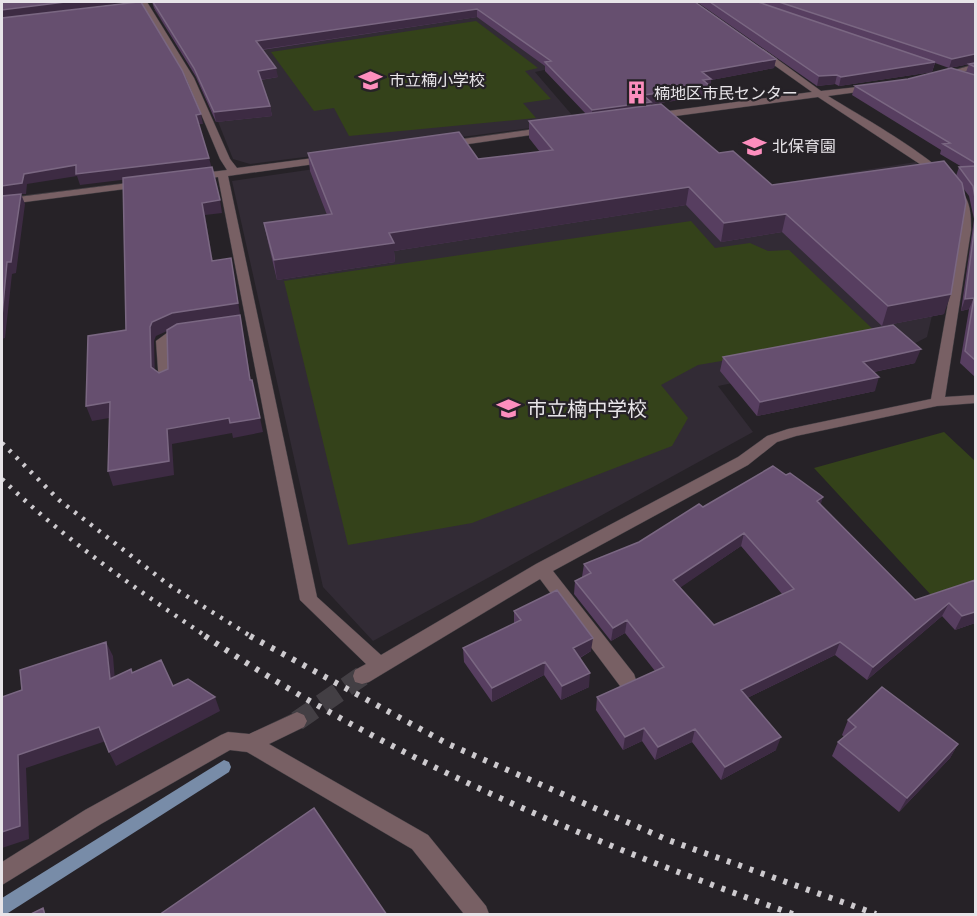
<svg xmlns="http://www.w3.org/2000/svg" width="977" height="916" viewBox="0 0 977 916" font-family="'Exo 2','Noto Sans JP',sans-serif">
<rect width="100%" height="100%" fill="#262227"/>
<path fill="#322b35" d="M207 2H467L549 69 535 72 578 122 250 164 233 159 205 89 154 10Z
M466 147 486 175 769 185 916 162 956 213 927 337 904 349 718 386 753 432 373 641 323 587 232 181Z"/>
<path fill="#34421a" d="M476 21 538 68 525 71 551 99 523 103 536 118 349 136 334 108 314 111 271 52Z
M691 221 715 248 750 243 768 251 789 250 878 334 698 365 661 385 688 418 672 446 472 523 348 545 284 281Z
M944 432 975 461V580L931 595 814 468Z"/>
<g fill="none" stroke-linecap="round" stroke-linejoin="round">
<path fill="#788ca8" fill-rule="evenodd" d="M224 760 229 762 231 767 229 772 8 913 2 914V898Z"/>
<path stroke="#433f44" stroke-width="20" stroke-dasharray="20 10" stroke-linecap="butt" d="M297 721 362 676"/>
<defs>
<path id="minor" d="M141 2H147L194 78 230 159 237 168 329 156 334 159 329 162 228 176 317 597 381 655 536 564 738 457 767 436 788 429 931 399 961 230 960 212 956 199 938 176 818 97 653 119 649 116 653 113 812 92 757 53V49H763L821 91 876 85 877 87 873 90 828 96C862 117 950 165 966 198 971 208 971 219 971 230L945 397 976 395V403L937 406 796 436 777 442 748 465 553 571 634 674 636 680 634 686 627 688 620 686 540 579 369 682 362 684 355 682 353 676 355 670 366 664 300 600 218 177 195 180 190 177 195 174 227 170 220 159 186 78Z
M976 64V69L941 77 937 75Z
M549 127 554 130 552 132 448 147 443 144 448 141Z
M144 181 148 182V186L2 205V199Z
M186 328 192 332 191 335 179 337 169 343 171 381 169 384H159L156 341 171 330Z
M297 712 304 715 307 721 304 727 269 744 428 835 486 906 489 914H464L412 849 247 752 230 750 101 824 2 885V862L85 810 221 735 228 732 249 734Z"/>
</defs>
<use href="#minor" stroke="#413d42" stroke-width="1"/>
<use href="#minor" fill="#786064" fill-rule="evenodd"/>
<path stroke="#cdcace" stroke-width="4.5" stroke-dasharray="3 7" stroke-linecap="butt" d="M2 443 59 500 169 585 252 637
M2 479C64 539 136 589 207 637"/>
<path stroke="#cdcace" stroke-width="6" stroke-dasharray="4 8" stroke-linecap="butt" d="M205 636C386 757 588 842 793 914
M250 636 448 744 668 840 876 914"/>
</g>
<path fill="#573e60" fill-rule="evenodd" d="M152 2H695L776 59 774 68 711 80 710 86 711 87 710 96 651 104V105L719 153 772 185 956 176 959 167H962L940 154 941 150 852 95 855 86 966 72 969 64 975 67V377L960 363 969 309 961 311 974 219 969 196 963 188 944 314 882 326 782 232 721 242 686 205 394 251 395 262 277 280 268 242 264 223 327 215 310 171 308 153 478 159 540 152 529 138V121L586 114 545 71V66L477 17 262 50 278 77 261 80 270 106 272 116 216 122 196 77 154 8Z
M697 2H975V63L949 68 935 63 932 72 839 86 835 84 817 86Z
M723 357 915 363 874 372 875 391 757 416 720 371Z
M821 505 915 600 975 580V623L955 630 942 616 867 680 835 655 747 698 776 750 721 780 692 742 655 760 642 741 623 750 596 710 597 697 655 671 625 633 611 641 574 594 575 581 582 577 584 564 639 542 703 507ZM741 546 782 594 714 625 680 587Z
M514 611 591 651 580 658 589 687 561 700 544 675 492 702 464 662 463 648 514 624Z
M848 720 958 744 950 758 899 812 832 756 838 742 844 737 842 735Z"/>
<path fill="#3d2b43" d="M65 2H128L2 19V10Z
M477 9V17L258 50 256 41Z
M975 54V63L949 68 952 59Z
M776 59 774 68 711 80 710 87H711L710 96 651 104 650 112 592 119V110L643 95 702 72Z
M935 62 932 72 839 86 841 77Z
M276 68 278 77 259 80 258 71Z
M837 75 835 84 817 86 819 76Z
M270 106 272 116 216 122 214 112Z
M201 114 203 124H198L196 115Z
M209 158 212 169 80 185 77 176 27 184 26 194H21L25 204 16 273 12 274 5 338 2 339V343V186L24 174 76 165Z
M689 187 686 205 394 251 395 262 277 280 274 260 389 233Z
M220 200 222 213 205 215 215 274 202 203Z
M786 214 782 232 721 242 724 223Z
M231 258 253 394 176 327 156 336 154 341 155 381 151 367 150 327 152 322Z
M951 294 944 314 882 326 888 306Z
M974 298 969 309 961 311 965 299Z
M921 349 915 363 859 375 863 362Z
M879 377 875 391 757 416 760 402Z
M252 380 263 432 233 438 232 433 172 444 174 475 113 486 108 471 167 429Z
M110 402 115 417 92 421 86 406Z
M823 497 819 510 817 501Z
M744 533 741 546 671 594 673 580Z
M949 603 942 616 867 680 873 667Z
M975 612V623L955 630 962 616Z
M627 620 625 633 611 641 613 628Z
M593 638 591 651 572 662 573 648Z
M106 642 113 656 116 693 110 679Z
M840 642 835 655 737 703 741 690Z
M545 662 544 675 492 702V688Z
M590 673 589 687 561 700 562 686Z
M215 697 220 711 116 766 109 752Z
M99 727 106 741 26 768 29 839 2 848V832L18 755Z
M644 728 642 741 623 750 625 737Z
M695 729 692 742 655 760 658 747Z
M781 737 776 750 721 780 725 767Z
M958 744 950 758 899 812 907 798Z"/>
<path fill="#664f6f" stroke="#7a6782" stroke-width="1.5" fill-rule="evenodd" d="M2 2H65L2 10Z
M138 2H141L182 70 201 114 196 115 209 158 76 174V165L24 174 22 183 2 186V18Z
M153 2H695L776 59 702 72 711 79 703 80 711 87 643 95 651 102 592 110 545 62 551 61 477 9 256 41 276 68 258 71 270 106 214 112 194 68Z
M710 2H758L935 62 841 77 837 75 819 76Z
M779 2H975V54L952 59Z
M975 63V67L969 64Z
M951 68 975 75V163L943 144 950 143 855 86 908 79Z
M661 104 719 153 733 151 772 185 944 161 962 183 966 202 951 294 888 306 786 214 724 223 689 187 389 233 394 243 274 260 264 223 332 214 308 153 459 132 478 159 553 150 529 121Z
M975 166V198L973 186 959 167Z
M212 167 220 200 202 203 212 261 231 258 238 303 172 313 152 322 150 327 151 367 159 373 168 369 167 330 177 324 240 315 250 380H252L260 418 230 423 229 418 167 429 169 461 108 471 110 402 86 406 88 336 126 330 123 178Z
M21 194 11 262H7L2 316V196Z
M975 225V360L965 351 974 298 965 299Z
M893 325 921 349 863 362 879 377 760 402 723 357Z
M773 466 786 475 790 473 823 497 817 501 915 600 975 580V612L962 616 949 603 873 667 840 642 741 690 781 737 725 767 695 729 658 747 644 728 625 737 597 697 664 667 627 620 613 628 575 581 591 573 584 564 639 542 699 504 703 507ZM744 533 794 589 714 625 673 580Z
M557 590 593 638 573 648 590 673 562 686 545 662 492 688 463 648 521 620 514 611Z
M106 642 110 679 131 669 132 673 161 660 173 686 188 679 215 697 109 752 99 727 18 755 20 826 2 832V697L22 690 20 670Z
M882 687 958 744 907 798 838 742 856 727 848 720Z
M314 808 387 915H159Z
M43 908 45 915H29Z"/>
<defs>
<symbol id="school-bare" viewBox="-9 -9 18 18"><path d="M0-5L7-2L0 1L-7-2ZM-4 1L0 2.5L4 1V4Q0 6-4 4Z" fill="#fd8ebe" stroke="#262227" stroke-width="2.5" paint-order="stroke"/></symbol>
<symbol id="building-bare" viewBox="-9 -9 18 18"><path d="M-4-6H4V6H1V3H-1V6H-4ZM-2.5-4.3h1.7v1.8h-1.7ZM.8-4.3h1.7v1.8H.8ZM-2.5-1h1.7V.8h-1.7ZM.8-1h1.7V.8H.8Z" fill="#fd8ebe" stroke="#262227" stroke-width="2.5" paint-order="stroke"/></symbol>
</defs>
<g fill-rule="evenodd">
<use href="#school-bare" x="354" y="64" width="33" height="33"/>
<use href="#building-bare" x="620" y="76" width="33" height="33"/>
<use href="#school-bare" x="738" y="130" width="33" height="33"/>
<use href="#school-bare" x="492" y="392" width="33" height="33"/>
</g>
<g text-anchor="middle" stroke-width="4.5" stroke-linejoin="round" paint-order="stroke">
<g font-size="16" fill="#e7e4e8" stroke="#262227" text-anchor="start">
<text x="389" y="86">市立楠小学校</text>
<text x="654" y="99">楠地区市民センター</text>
<text x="772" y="152">北保育園</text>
</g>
<g font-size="20" fill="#e7e4e8" stroke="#262227" text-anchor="start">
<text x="527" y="416">市立楠中学校</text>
</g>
</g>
<rect width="977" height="916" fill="none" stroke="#e7e4e8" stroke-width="6"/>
</svg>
